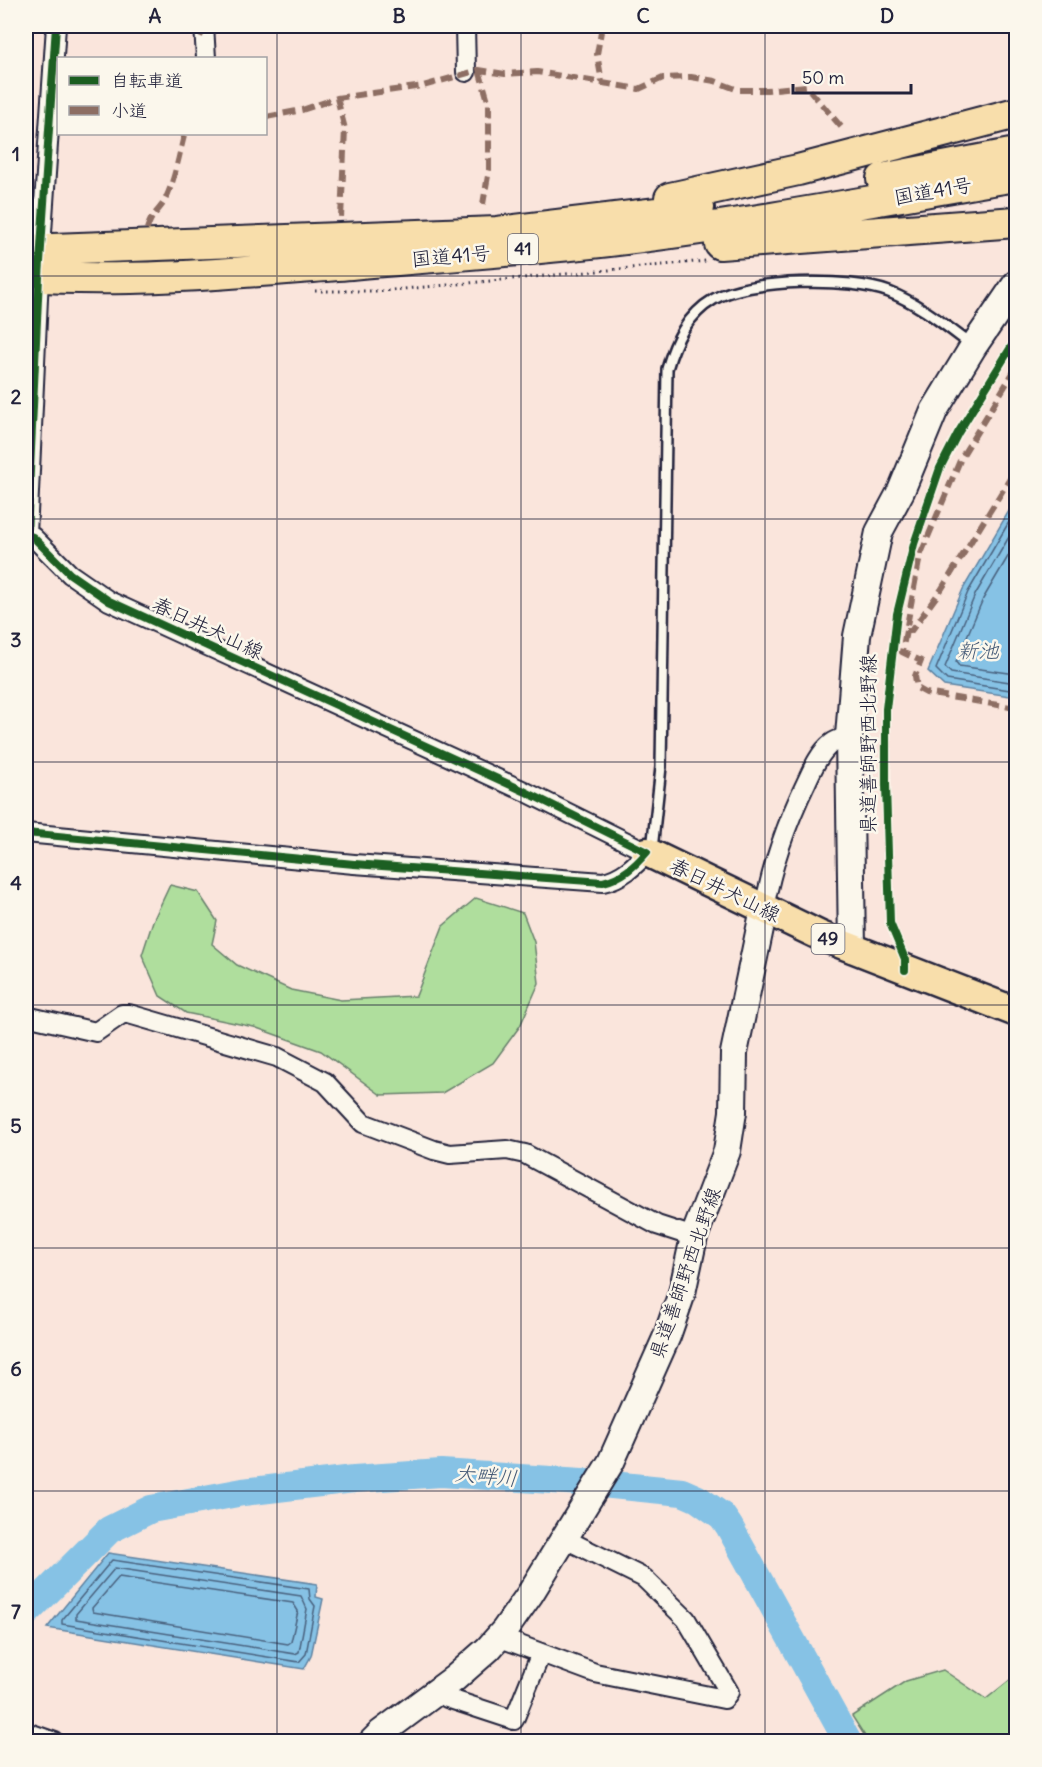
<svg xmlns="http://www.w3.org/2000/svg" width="1042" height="1767" viewBox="0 0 1042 1767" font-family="Delius,'Klee One',sans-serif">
<rect width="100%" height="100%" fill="#fae5dc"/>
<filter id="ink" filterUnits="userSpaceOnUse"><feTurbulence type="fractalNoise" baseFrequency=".0167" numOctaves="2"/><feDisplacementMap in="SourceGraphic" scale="12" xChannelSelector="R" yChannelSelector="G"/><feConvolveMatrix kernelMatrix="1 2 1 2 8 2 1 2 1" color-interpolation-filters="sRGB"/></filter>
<g filter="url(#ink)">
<path fill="#afde9d" stroke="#68806c" stroke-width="1.5" d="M170 885 198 892 217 921 212 944 237 965 291 990 341 1000 416 996 443 926 476 898 523 913 534 942 539 983 520 1026 493 1063 442 1093 381 1095 321 1051 254 1027 186 1013 160 996 142 955 153 921Z
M943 1670 986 1699 1016 1675V1741H868L852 1716 906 1681Z"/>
<path fill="#86c2e5" stroke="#5e82a1" stroke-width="1.5" d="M1016 499V697L944 686 928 671 963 589Z
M108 1553 317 1584 316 1597 323 1599 311 1656 304 1669 47 1628Z"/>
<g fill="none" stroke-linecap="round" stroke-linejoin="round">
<path stroke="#4a627f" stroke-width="1.5" d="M1016 510 968 592 936 669 947 680 1016 691
M1016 525 975 595 945 667 951 673 1016 683
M1016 543 983 599 956 662 959 666 1016 674
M112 1560 309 1589 310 1599 315 1606 306 1654 299 1662 62 1624V1620Z
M115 1568 301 1596 307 1609 299 1652 295 1654 76 1619V1614Z
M119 1577 293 1603 298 1611 291 1642 288 1644 93 1612 92 1608Z"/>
<path stroke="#86c2e5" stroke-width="28" d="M26 1613 109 1530 151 1509 243 1492 354 1479 441 1473 582 1482 682 1492 698 1499 722 1516 729 1526 848 1742"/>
<defs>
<path id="service" d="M648 849 653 840 661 767 667 369C675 341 687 315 714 299 748 279 851 277 889 292 920 304 946 326 973 346"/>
<path id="minor" d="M204 26 206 58
M465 26 466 72
M26 833 354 864 603 882C622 878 635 866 647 852L524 791 109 601 70 574 33 537 27 535 39 277 56 26
M764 909C772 864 787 822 807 781 813 768 820 752 832 743 837 739 844 738 849 736
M26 1016 96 1032 122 1014H129L277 1057 325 1082 363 1123 434 1150 450 1154 507 1150 525 1154 657 1225 694 1237
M498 1637 595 1673 724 1699 729 1692 686 1619 644 1578 565 1539
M437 1691 447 1698 514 1720 541 1653
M26 1732 55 1742"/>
<path id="secondary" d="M852 949 849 736 857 636 879 532 901 491 934 411 973 347 1016 284
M372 1742 381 1733 455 1678 488 1649 504 1631 530 1594 611 1462 667 1336 682 1293 694 1237 727 1151 733 1112 734 1053 764 909"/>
<path id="primary" d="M647 852 821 936 1016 1012"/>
<path id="trunk" d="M882 179 1016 153
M670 198 798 170 1016 113
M720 244 1016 222
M26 250 497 232 699 208
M26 276C134 283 243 272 351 264 442 256 534 250 625 239 756 223 886 198 1016 176"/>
</defs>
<use href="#service" stroke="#22223b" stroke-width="14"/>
<use href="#minor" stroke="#22223b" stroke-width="22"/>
<use href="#secondary" stroke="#22223b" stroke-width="30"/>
<use href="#primary" stroke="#22223b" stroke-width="33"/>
<use href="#trunk" stroke="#22223b" stroke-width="34"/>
<path stroke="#22223b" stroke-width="3" stroke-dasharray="1.5 4.5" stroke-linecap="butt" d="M315 291H382L706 261"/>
<use href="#service" stroke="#fbf7ec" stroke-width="9"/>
<use href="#minor" stroke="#fbf7ec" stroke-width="18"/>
<use href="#secondary" stroke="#fbf7ec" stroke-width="26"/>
<use href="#primary" stroke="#f8deab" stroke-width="28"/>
<use href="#trunk" stroke="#f8deab" stroke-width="30"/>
<path stroke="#8d6e63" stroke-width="6" stroke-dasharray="12 6" stroke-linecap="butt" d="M182 26 204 35
M602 26 597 54 602 82
M479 70 489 104V170L483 204
M337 98 345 129 341 218
M266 117 302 110 337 98 423 86 479 70 505 74 537 72 639 89 663 78 691 77 715 81 738 90H767L806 86 843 129
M147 229C152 214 154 216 162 205 173 189 179 155 184 136L187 134
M1016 368 961 458 920 556 902 652 921 661 915 676 917 688 926 693 1016 708
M906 631H911L941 590 1016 469"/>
<defs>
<path id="cycleway" d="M26 833 354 864 603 882C622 878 635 866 647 852L524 791 109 601 70 574 33 537 27 535 39 277 56 26
M905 970V959L890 923 886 785V709L897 614 914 544 940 468 958 433 1016 339"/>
</defs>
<use href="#cycleway" stroke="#fbf7ec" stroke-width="11"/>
<use href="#cycleway" stroke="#1b5e20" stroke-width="8"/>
</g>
</g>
<path fill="none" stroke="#22223b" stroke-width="1.5" stroke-opacity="0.55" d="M277 26V1742M521 26V1742M765 26V1742M26 276H1016M26 519H1016M26 762H1016M26 1005H1016M26 1248H1016M26 1491H1016"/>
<g text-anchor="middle" stroke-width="5" stroke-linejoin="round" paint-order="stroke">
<g fill="#fbf7ec" stroke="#636270" stroke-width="1.5">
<rect x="508" y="234" width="30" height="30" rx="4.5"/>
<rect x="811.5" y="924" width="33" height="30" rx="4.5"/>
</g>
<g font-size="18" font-weight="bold" fill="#22223b">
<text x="523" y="255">41</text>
<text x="828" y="945">49</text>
</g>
<g font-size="20" fill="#22223b" stroke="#fbf7ec">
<text transform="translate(933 191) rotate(-10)" y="7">国道41号</text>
<text transform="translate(451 256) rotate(-5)" y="7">国道41号</text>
<text transform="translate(208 628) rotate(25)" y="7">春日井犬山線</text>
<text transform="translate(868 744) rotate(-90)" y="7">県道善師野西北野線</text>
<text transform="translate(725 890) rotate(26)" y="7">春日井犬山線</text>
<text transform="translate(685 1273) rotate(-71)" y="7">県道善師野西北野線</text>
</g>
<g font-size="21" font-style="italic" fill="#455a76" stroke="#fbf7ec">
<text x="978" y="658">新池</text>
<text transform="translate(486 1476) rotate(5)" y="7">大畔川</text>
</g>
</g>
<rect width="1042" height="1767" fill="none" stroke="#fbf7ec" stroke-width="66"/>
<rect x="57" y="57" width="210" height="78" fill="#fbf7ec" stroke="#a4a2a5" stroke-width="1.5"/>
<rect x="69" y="76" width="30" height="9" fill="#1b5e20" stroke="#a4a2a5" stroke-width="1.5"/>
<text x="111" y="87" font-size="18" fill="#22223b">自転車道</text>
<rect x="69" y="106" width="30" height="9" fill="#8d6e63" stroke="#a4a2a5" stroke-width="1.5"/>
<text x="111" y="117" font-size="18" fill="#22223b">小道</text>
<path d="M793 84v9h118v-9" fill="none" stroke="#22223b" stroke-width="3"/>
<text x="802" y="84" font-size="18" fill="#22223b" stroke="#fbf7ec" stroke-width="4.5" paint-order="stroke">50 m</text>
<rect x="33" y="33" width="976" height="1701" fill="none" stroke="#22223b" stroke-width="2"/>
<g font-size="20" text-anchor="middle" font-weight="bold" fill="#22223b">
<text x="155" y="23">A</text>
<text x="399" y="23">B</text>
<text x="643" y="23">C</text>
<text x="887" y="23">D</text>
<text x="16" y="161">1</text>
<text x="16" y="404">2</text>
<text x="16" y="647">3</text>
<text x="16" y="890">4</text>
<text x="16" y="1133">5</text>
<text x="16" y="1376">6</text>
<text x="16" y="1619">7</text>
</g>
</svg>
